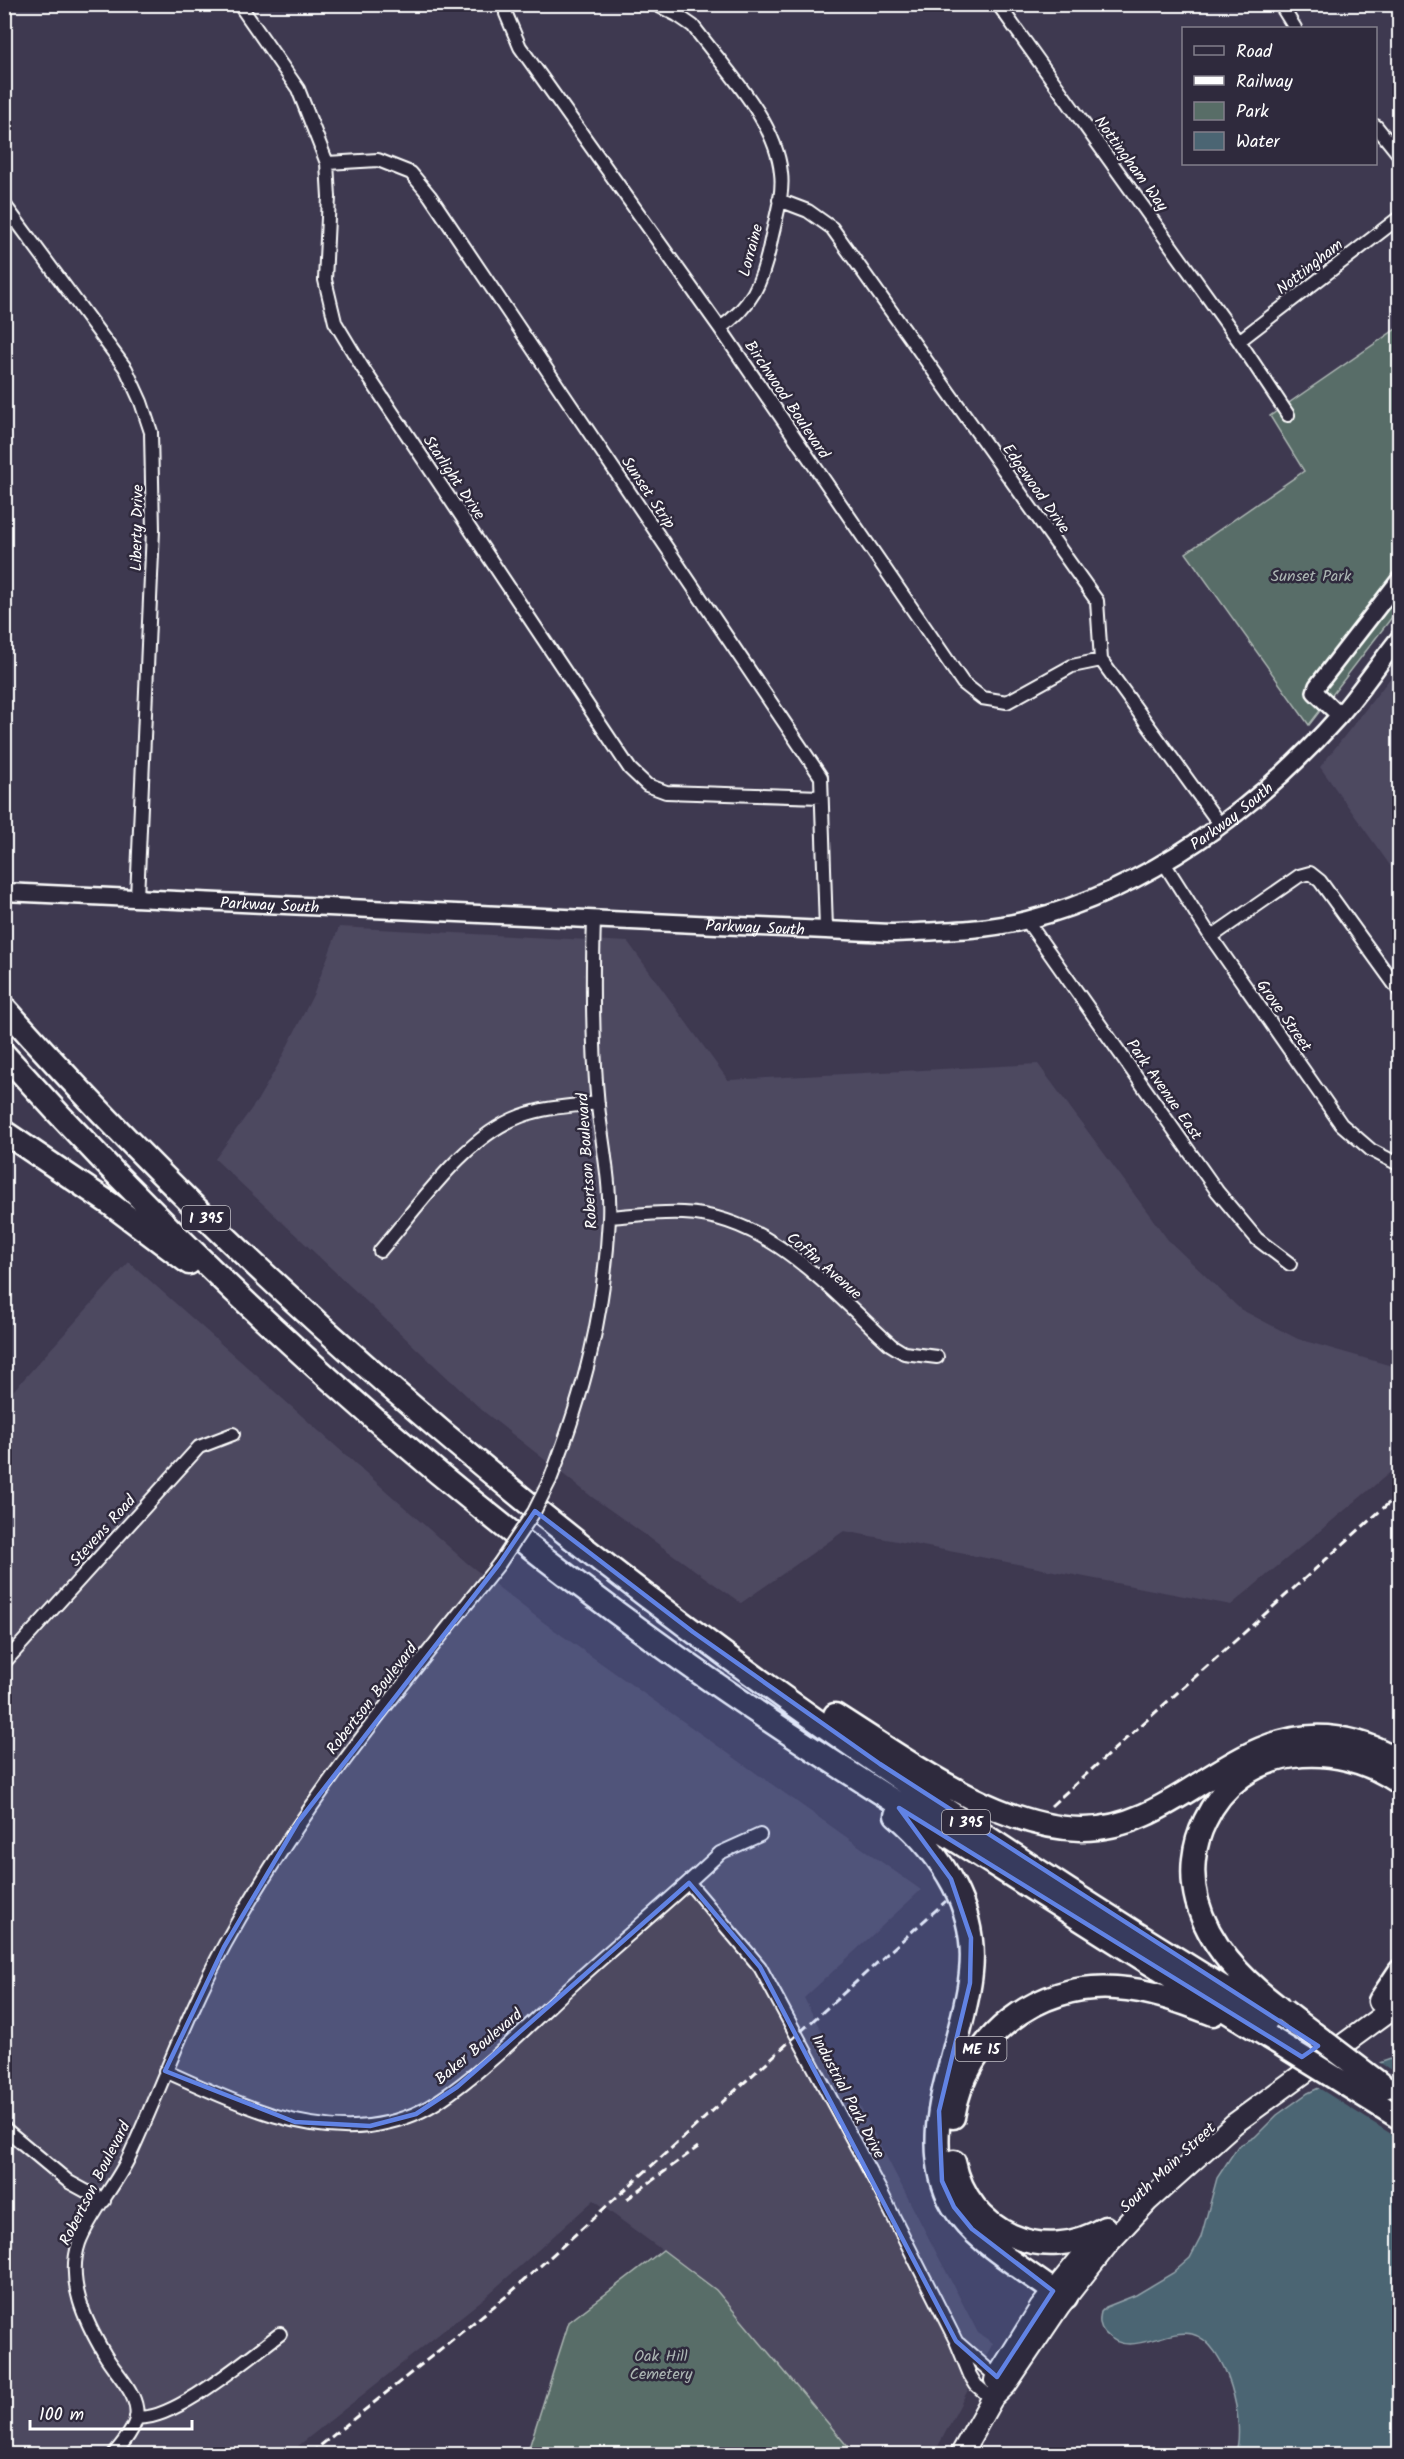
<svg xmlns="http://www.w3.org/2000/svg" width="1404" height="2459" viewBox="0 0 1404 2459" font-family="Kalam,sans-serif">
<rect width="100%" height="100%" fill="#3e3950"/>
<filter id="ink" filterUnits="userSpaceOnUse"><feTurbulence type="fractalNoise" baseFrequency=".0167" numOctaves="2"/><feDisplacementMap in="SourceGraphic" scale="12" xChannelSelector="R" yChannelSelector="G"/><feConvolveMatrix kernelMatrix="1 2 1 2 8 2 1 2 1" color-interpolation-filters="sRGB"/></filter>
<g filter="url(#ink)">
<path fill="#4d4860" d="M1399 667V878L1320 767Z
M339 927 628 942 728 1080 1038 1064 1168 1240 1240 1309 1298 1339 1399 1368V1465L1231 1605 844 1531 741 1603 592 1497 483 1411 215 1159 257 1101 278 1065 314 993Z
M129 1262 467 1563 543 1622 921 1890 804 1998 978 2333 993 2343 934 2454H854L716 2290 594 2200 482 2300 288 2454H5V1400Z"/>
<path fill="#586d67" stroke="#acb6b3" stroke-width="1.5" d="M1399 327V608L1309 725 1186 553 1304 471 1270 416Z
M663 2250 716 2290 854 2454H527L569 2322Z"/>
<path fill="#4b6573" stroke="#93a3ab" stroke-width="1.5" d="M1399 2056V2454H1235C1247 2426 1227 2342 1192 2334 1164 2328 1129 2360 1105 2333 1099 2326 1099 2320 1101 2312L1106 2307 1136 2295 1173 2273 1190 2258 1201 2237 1217 2178 1238 2146 1255 2137 1277 2115 1308 2093 1351 2073Z"/>
<path fill="#3e3950" d="M1377 2061 1399 2075V2139L1317 2087 1349 2070Z"/>
<g fill="none" stroke-linecap="round" stroke-linejoin="round">
<defs>
<path id="minor" d="M239 4 298 89 327 163 329 197 325 280 335 322 362 367 630 769 647 785 666 792 821 797
M506 4V14L520 47 720 328 963 683 982 698 1007 702 1072 666 1101 660
M655 4 677 15 693 26C724 68 776 120 781 173 784 196 774 223 770 245 762 283 751 307 720 328
M998 4 1239 341 1288 415
M1280 4 1295 28
M1376 126 1400 156
M327 163 378 160 411 173 430 196 821 777 826 929
M779 200 808 211 832 228 1097 601 1101 660 1221 826
M4 204 126 369 141 402 151 432 153 530 137 898
M1239 341 1400 217
M1164 863 1211 937 1341 1124 1371 1150 1400 1165
M1027 921 1217 1191 1257 1239 1290 1264
M1211 937 1299 876 1310 873 1320 881 1400 992
M610 1217C634 1215 659 1212 683 1213 770 1216 831 1291 891 1345L904 1353 937 1357
M380 1251C418 1207 465 1136 521 1116 545 1107 572 1106 598 1103
M550 1480C585 1391 604 1315 609 1219 611 1184 602 1142 598 1106 592 1044 592 982 594 919
M4 1663 199 1447 233 1434
M689 1883 760 1967 881 2192 956 2341 970 2375 976 2385 992 2399
M165 2071C229 2099 296 2134 369 2126 392 2123 417 2115 437 2102 483 2072 530 2024 571 1986 620 1941 672 1899 720 1853L760 1835
M4 2128 69 2182 104 2201
M959 2344 1000 2380
M136 2417C171 2424 250 2356 280 2334
M114 2454C121 2445 133 2432 136 2419 141 2396 116 2374 105 2355 85 2321 66 2282 79 2243 90 2213 115 2187 129 2157 162 2086 187 2013 225 1944 302 1805 400 1687 499 1564"/>
<path id="tertiary" d="M1339 715 1315 692 1317 686 1400 579"/>
<g id="secondary">
<path id="s1" d="M4 892 891 933C936 931 984 931 1027 920 1147 890 1258 808 1339 716 1361 691 1379 663 1400 637"/>
</g>
<path id="primary" d="M995 2380 1040 2308 1104 2229
M961 2454 992 2399 1006 2385 1060 2305 1108 2244 1148 2201 1234 2124 1400 2003"/>
<path id="motorway" d="M4 1007C370 1418 809 1738 1278 2021
M4 1054C198 1270 416 1468 651 1638 762 1719 879 1792 995 1865 1086 1923 1177 1981 1269 2037
M4 1132 109 1203 189 1263
M835 1715C905 1759 995 1827 1080 1829 1175 1831 1232 1730 1327 1737 1353 1739 1378 1747 1400 1762
M896 1815C942 1854 978 1909 971 1972 969 1996 962 2020 956 2043 949 2071 940 2099 938 2127 936 2155 939 2182 953 2206 975 2242 1020 2266 1053 2291L1066 2297
M1380 2001 1400 1971
M1278 2007C1242 1979 1209 1946 1197 1901 1190 1874 1193 1845 1205 1821 1241 1744 1336 1738 1400 1783
M1384 2087 1400 2096
M953 2117C966 2038 1036 1982 1116 1988 1150 1990 1182 2002 1213 2014
M954 2162C968 2232 1043 2266 1105 2228"/>
</defs>
<use href="#minor" stroke="#fff" stroke-width="16"/>
<use href="#tertiary" stroke="#fff" stroke-width="20"/>
<use href="#secondary" stroke="#fff" stroke-width="21"/>
<use href="#primary" stroke="#fff" stroke-width="24"/>
<use href="#motorway" stroke="#fff" stroke-width="27"/>
<use href="#minor" stroke="#2f2a3d" stroke-width="12"/>
<use href="#tertiary" stroke="#2f2a3d" stroke-width="15"/>
<use href="#secondary" stroke="#2f2a3d" stroke-width="16"/>
<use href="#primary" stroke="#2f2a3d" stroke-width="20"/>
<use href="#motorway" stroke="#2f2a3d" stroke-width="22"/>
<path stroke="#fff" stroke-width="3" stroke-dasharray="9 4.5" stroke-linecap="butt" d="M1051 1806 1400 1493
M627 2199 698 2147
M310 2454 509 2294 946 1901"/>
<defs>
<path id="minor-bridge" d="M499 1564 534 1512 550 1480"/>
<path id="motorway-bridge" d="M1284 2011 1384 2087
M1269 2037 1400 2118"/>
</defs>
<use href="#minor-bridge" stroke="#fff" stroke-width="16" stroke-linecap="butt"/>
<use href="#motorway-bridge" stroke="#fff" stroke-width="27" stroke-linecap="butt"/>
<use href="#minor-bridge" stroke="#2f2a3d" stroke-width="12"/>
<use href="#motorway-bridge" stroke="#2f2a3d" stroke-width="22"/>
</g>
</g>
<path fill="#6183e4" fill-opacity="0.2" stroke="#6183e4" stroke-width="4.5" stroke-linejoin="round" d="M535 1511 693 1632 880 1764 1318 2046 1302 2057 899 1808 951 1879 971 1938 970 1983 939 2111 942 2181 954 2207 972 2229 1053 2291 997 2377 956 2341 760 1967 689 1883 457 2087 416 2114 370 2126 295 2122 165 2071 224 1947 298 1822 499 1564Z"/>
<g text-anchor="middle" stroke-width="5" stroke-linejoin="round" paint-order="stroke">
<g fill="#2f2a3d" stroke="#c1bfc5" stroke-width="1.5">
<rect x="182" y="1206" width="48" height="24" rx="4.5"/>
<rect x="942" y="1810" width="48" height="24" rx="4.5"/>
<rect x="955.5" y="2037" width="51" height="24" rx="4.5"/>
</g>
<g font-size="15" font-weight="bold" fill="#fff">
<text x="206" y="1223">I 395</text>
<text x="966" y="1827">I 395</text>
<text x="981" y="2054">ME 15</text>
</g>
<g font-size="16" fill="#fff" stroke="#2f2a3d">
<text transform="translate(1132 163) rotate(54)" y="6">Nottingham Way</text>
<text transform="translate(750 250) rotate(-75)" y="6">Lorraine</text>
<text transform="translate(1309 266) rotate(-38)" y="6">Nottingham</text>
<text transform="translate(788 399) rotate(56)" y="6">Birchwood Boulevard</text>
<text transform="translate(455 477) rotate(56)" y="6">Starlight Drive</text>
<text transform="translate(1037 488) rotate(55)" y="6">Edgewood Drive</text>
<text transform="translate(649 492) rotate(56)" y="6">Sunset Strip</text>
<text transform="translate(136 528) rotate(-89)" y="6">Liberty Drive</text>
<text dy="6" stroke="none"><textPath href="#s1" startOffset="1256">Parkway South</textPath></text>
<text dy="6" stroke="none"><textPath href="#s1" startOffset="266">Parkway South</textPath></text>
<text dy="6" stroke="none"><textPath href="#s1" startOffset="752">Parkway South</textPath></text>
<text transform="translate(1285 1015) rotate(55)" y="6">Grove Street</text>
<text transform="translate(1165 1089) rotate(55)" y="6">Park Avenue East</text>
<text transform="translate(586 1161) rotate(-94)" y="6">Robertson Boulevard</text>
<text transform="translate(825 1265) rotate(41)" y="6">Coffin Avenue</text>
<text transform="translate(102 1530) rotate(-48)" y="6">Stevens Road</text>
<text transform="translate(371 1698) rotate(-52)" y="6">Robertson Boulevard</text>
<text transform="translate(478 2046) rotate(-40)" y="6">Baker Boulevard</text>
<text transform="translate(849 2096) rotate(62)" y="6">Industrial Park Drive</text>
<text transform="translate(1167 2167) rotate(-43)" y="6">South Main Street</text>
<text transform="translate(94 2183) rotate(-63)" y="6">Robertson Boulevard</text>
</g>
<g font-size="16" fill="#acb6b3" stroke="#2f2a3d">
<text x="1311" y="581">Sunset Park</text>
<text x="661" y="2361">Oak Hill<tspan x="661" dy="18">Cemetery</tspan></text>
</g>
</g>
<rect width="1404" height="2459" fill="none" stroke="#2f2a3d" stroke-width="24"/>
<rect x="12" y="12" width="1380" height="2435" fill="none" stroke="#fff" stroke-width="2" filter="url(#ink)"/>
<rect x="1182" y="27" width="195" height="138" fill="#2f2a3d" stroke="#827f8b" stroke-width="1.5"/>
<rect x="1194" y="46" width="30" height="9" fill="#2f2a3d" stroke="#827f8b" stroke-width="1.5"/>
<text x="1236" y="57" font-size="18" fill="#ffffff">Road</text>
<rect x="1194" y="76" width="30" height="9" fill="#ffffff" stroke="#827f8b" stroke-width="1.5"/>
<text x="1236" y="87" font-size="18" fill="#ffffff">Railway</text>
<rect x="1194" y="102" width="30" height="18" fill="#586d67" stroke="#827f8b" stroke-width="1.5"/>
<text x="1236" y="117" font-size="18" fill="#ffffff">Park</text>
<rect x="1194" y="132" width="30" height="18" fill="#4b6573" stroke="#827f8b" stroke-width="1.5"/>
<text x="1236" y="147" font-size="18" fill="#ffffff">Water</text>
<path d="M30 2420v9h162v-9" fill="none" stroke="#ffffff" stroke-width="3"/>
<text x="39" y="2420" font-size="18" fill="#ffffff" stroke="#2f2a3d" stroke-width="4.5" paint-order="stroke">100 m</text>
</svg>
